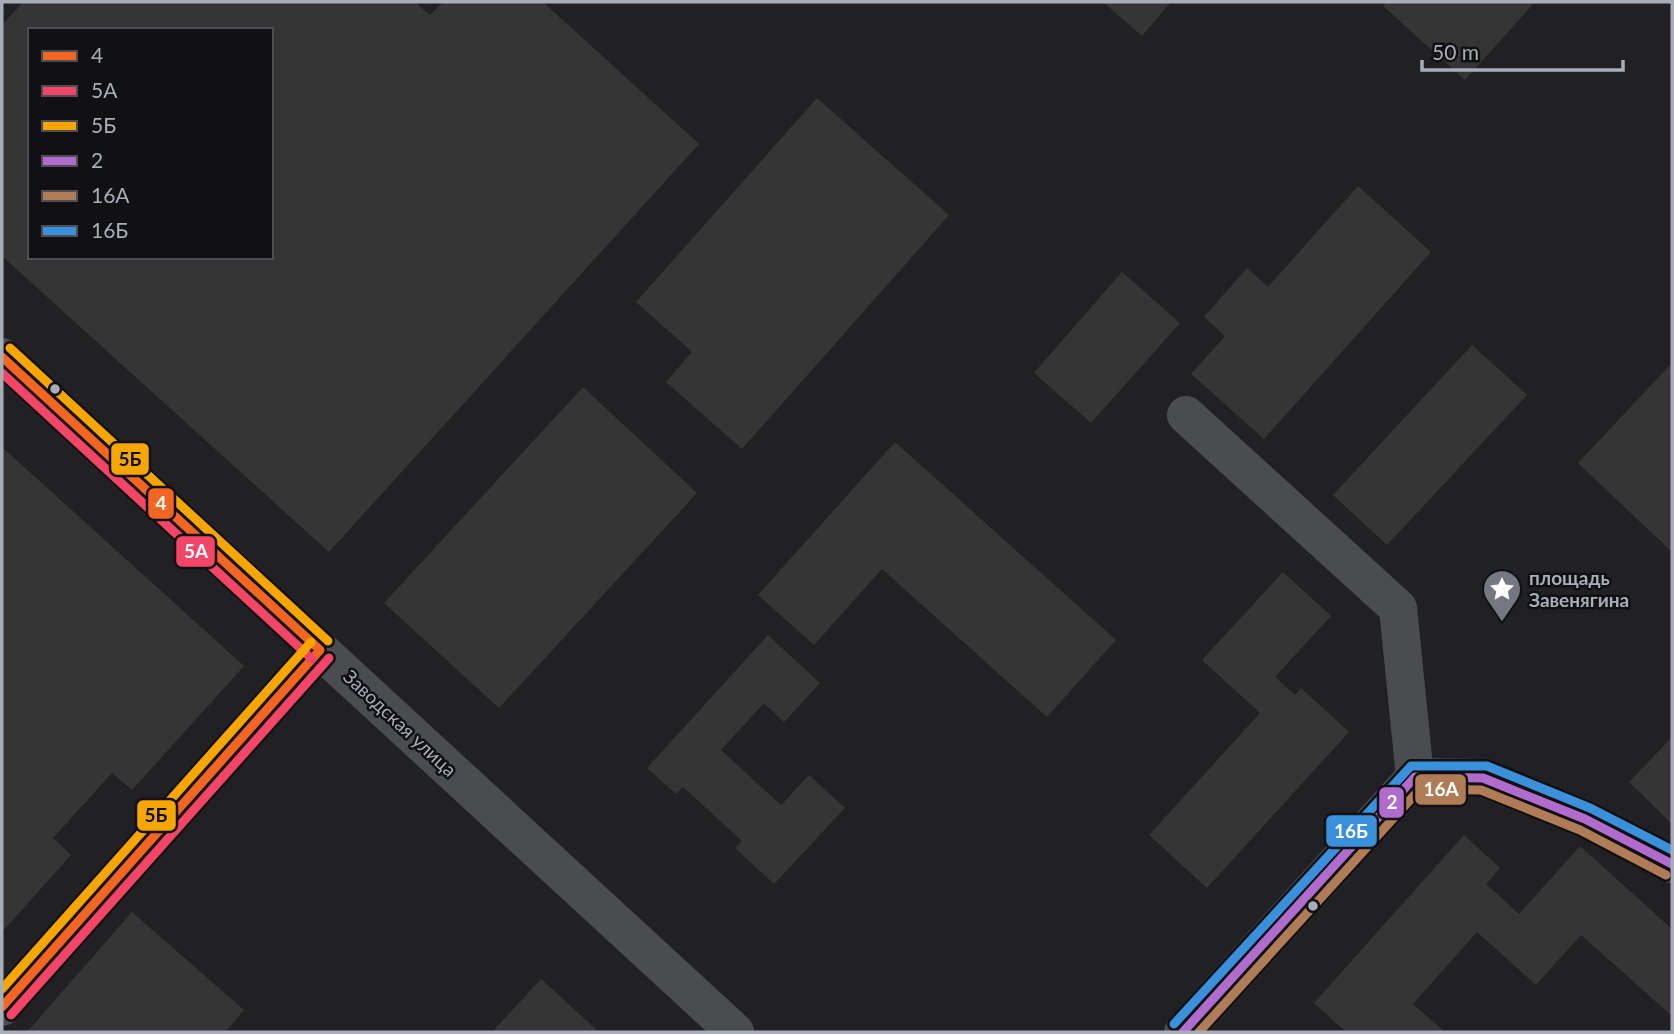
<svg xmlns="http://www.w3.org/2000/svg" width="1674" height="1034" viewBox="0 0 1674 1034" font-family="Lato,sans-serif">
<rect width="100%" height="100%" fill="#171717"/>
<path fill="#212123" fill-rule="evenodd" d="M2 2H1672V1032H2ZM30 30H271V257H30Z"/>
<path fill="#353536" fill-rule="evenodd" d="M23 2H415L430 15 443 2H543L699 144 329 552 2 256V25ZM30 30H271V257H30Z
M1103 2H1171L1142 36Z
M1387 2H1535L1465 80 1383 6Z
M817 98 949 215 742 449 666 382 692 352 636 302Z
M1358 186 1431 252 1264 439 1191 374 1225 336 1204 317 1247 268 1268 287Z
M1122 272 1180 323 1091 423 1034 373Z
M1472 345 1527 395 1387 545 1333 495Z
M1672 363V552L1578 463Z
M583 387 697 493 499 708 384 603Z
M895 442 1116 640 1047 717 882 569 814 645 758 595Z
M2 447 244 666 132 790 112 773 53 838 71 855 2 932Z
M1283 572 1331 616 1275 677 1295 695 1301 688 1349 732 1207 888 1149 835 1260 713 1202 660Z
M768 635 820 683 784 722 764 703 721 750 781 805 809 775 845 808 774 884 735 848 742 841 683 787 676 794 647 768Z
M1672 737V824L1629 782Z
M1464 835 1500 868 1486 884 1519 914 1580 846 1672 929V1016L1581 935 1536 985 1477 932 1413 1004 1445 1032H1346L1314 1003Z
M132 912 244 1010 225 1032H27Z
M541 979 599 1032H492Z"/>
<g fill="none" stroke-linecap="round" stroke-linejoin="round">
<path stroke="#4b4c50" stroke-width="38" d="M2 357 735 1032
M1186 415 1398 608 1415 777
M2 1007 320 650
M1183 1032 1415 777 1483 778 1585 819 1672 864"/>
<defs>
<path id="bus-1" d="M2 357 320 650
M2 1007 320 650"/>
<path id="bus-2" d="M2 373 312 659
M11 1015 329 658"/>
<path id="bus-3" d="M10 348 328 641
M2 989 311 642"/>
<path id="bus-4" d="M1183 1032 1415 777 1483 778 1585 819 1672 864"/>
<path id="bus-5" d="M1199 1032 1420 789 1481 790 1580 830 1666 875"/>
<path id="bus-6" d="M1174 1024 1411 766H1487L1590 808 1672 850"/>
</defs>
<use href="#bus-1" stroke="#111113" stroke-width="14"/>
<use href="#bus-2" stroke="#111113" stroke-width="14"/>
<use href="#bus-3" stroke="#111113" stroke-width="14"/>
<use href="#bus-4" stroke="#111113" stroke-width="14"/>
<use href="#bus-5" stroke="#111113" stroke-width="14"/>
<use href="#bus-6" stroke="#111113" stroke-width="14"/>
<use href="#bus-1" stroke="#f26522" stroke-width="9"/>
<use href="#bus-2" stroke="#f34667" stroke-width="9"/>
<use href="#bus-3" stroke="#f7a600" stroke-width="9"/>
<use href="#bus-4" stroke="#b06ccc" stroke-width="9"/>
<use href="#bus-5" stroke="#b07c57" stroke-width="9"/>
<use href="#bus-6" stroke="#3a90db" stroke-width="9"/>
</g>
<defs>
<symbol id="sight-pin" viewBox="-11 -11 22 30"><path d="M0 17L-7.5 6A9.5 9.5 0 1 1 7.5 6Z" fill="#757880" stroke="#111113"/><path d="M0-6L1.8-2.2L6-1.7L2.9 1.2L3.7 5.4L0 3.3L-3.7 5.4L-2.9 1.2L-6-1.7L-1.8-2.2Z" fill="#fff"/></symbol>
</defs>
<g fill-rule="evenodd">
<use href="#sight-pin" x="1480" y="567" width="44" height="60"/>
</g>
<g fill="#a8adb8" stroke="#111113" stroke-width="2.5">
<circle cx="55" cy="389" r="6"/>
<circle cx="1313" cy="906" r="6"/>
</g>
<g text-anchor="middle" stroke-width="5" stroke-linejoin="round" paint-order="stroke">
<g font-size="19" font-weight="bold" fill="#a8adb8" stroke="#111113" text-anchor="start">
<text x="1529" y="585">площадь<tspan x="1529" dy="22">Завенягина</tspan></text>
</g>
<g font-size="19" fill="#a8adb8" stroke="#111113">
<text transform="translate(400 723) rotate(43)" y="7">Заводская улица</text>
</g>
</g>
<g stroke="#111113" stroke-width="2.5">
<rect x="110" y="442" width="40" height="34" rx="7" fill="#f7a600"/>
<rect x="147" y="487" width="28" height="33" rx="7" fill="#f26522"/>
<rect x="175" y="535" width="41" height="33" rx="7" fill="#f34667"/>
<rect x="1414" y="773" width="53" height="33" rx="7" fill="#b07c57"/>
<rect x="1378" y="786" width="27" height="33" rx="7" fill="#b06ccc"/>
<rect x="136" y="799" width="41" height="33" rx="7" fill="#f7a600"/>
<rect x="1325" y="814" width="53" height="34" rx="7" fill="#3a90db"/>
</g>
<g font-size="19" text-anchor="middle" font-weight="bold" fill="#fff">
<text x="161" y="510">4</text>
<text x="196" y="558">5А</text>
<text x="1441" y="796">16А</text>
<text x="1392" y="809">2</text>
<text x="1351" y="838">16Б</text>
</g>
<g font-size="19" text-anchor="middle" font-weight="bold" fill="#111">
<text x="130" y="466">5Б</text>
<text x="156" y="822">5Б</text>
</g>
<rect width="1674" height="1034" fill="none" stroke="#a8adb8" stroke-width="7"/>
<rect x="28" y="28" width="245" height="231" fill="#111113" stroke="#4d4f55" stroke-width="2"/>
<rect x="42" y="51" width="35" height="10" fill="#f26522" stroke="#4d4f55" stroke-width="2"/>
<text x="91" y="63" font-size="21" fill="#a8adb8">4</text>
<rect x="42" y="86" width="35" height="10" fill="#f34667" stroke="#4d4f55" stroke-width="2"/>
<text x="91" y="98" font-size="21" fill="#a8adb8">5А</text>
<rect x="42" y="121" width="35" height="10" fill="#f7a600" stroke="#4d4f55" stroke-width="2"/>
<text x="91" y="133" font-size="21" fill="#a8adb8">5Б</text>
<rect x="42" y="156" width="35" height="10" fill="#b06ccc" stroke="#4d4f55" stroke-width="2"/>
<text x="91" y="168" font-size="21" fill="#a8adb8">2</text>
<rect x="42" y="191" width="35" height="10" fill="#b07c57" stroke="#4d4f55" stroke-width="2"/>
<text x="91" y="203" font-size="21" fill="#a8adb8">16А</text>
<rect x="42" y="226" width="35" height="10" fill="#3a90db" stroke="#4d4f55" stroke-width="2"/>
<text x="91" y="238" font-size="21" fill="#a8adb8">16Б</text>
<path d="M1422 60v10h201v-10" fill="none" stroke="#a8adb8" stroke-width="3.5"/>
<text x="1432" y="60" font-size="21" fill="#a8adb8" stroke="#111113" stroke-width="5" paint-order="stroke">50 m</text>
</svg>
